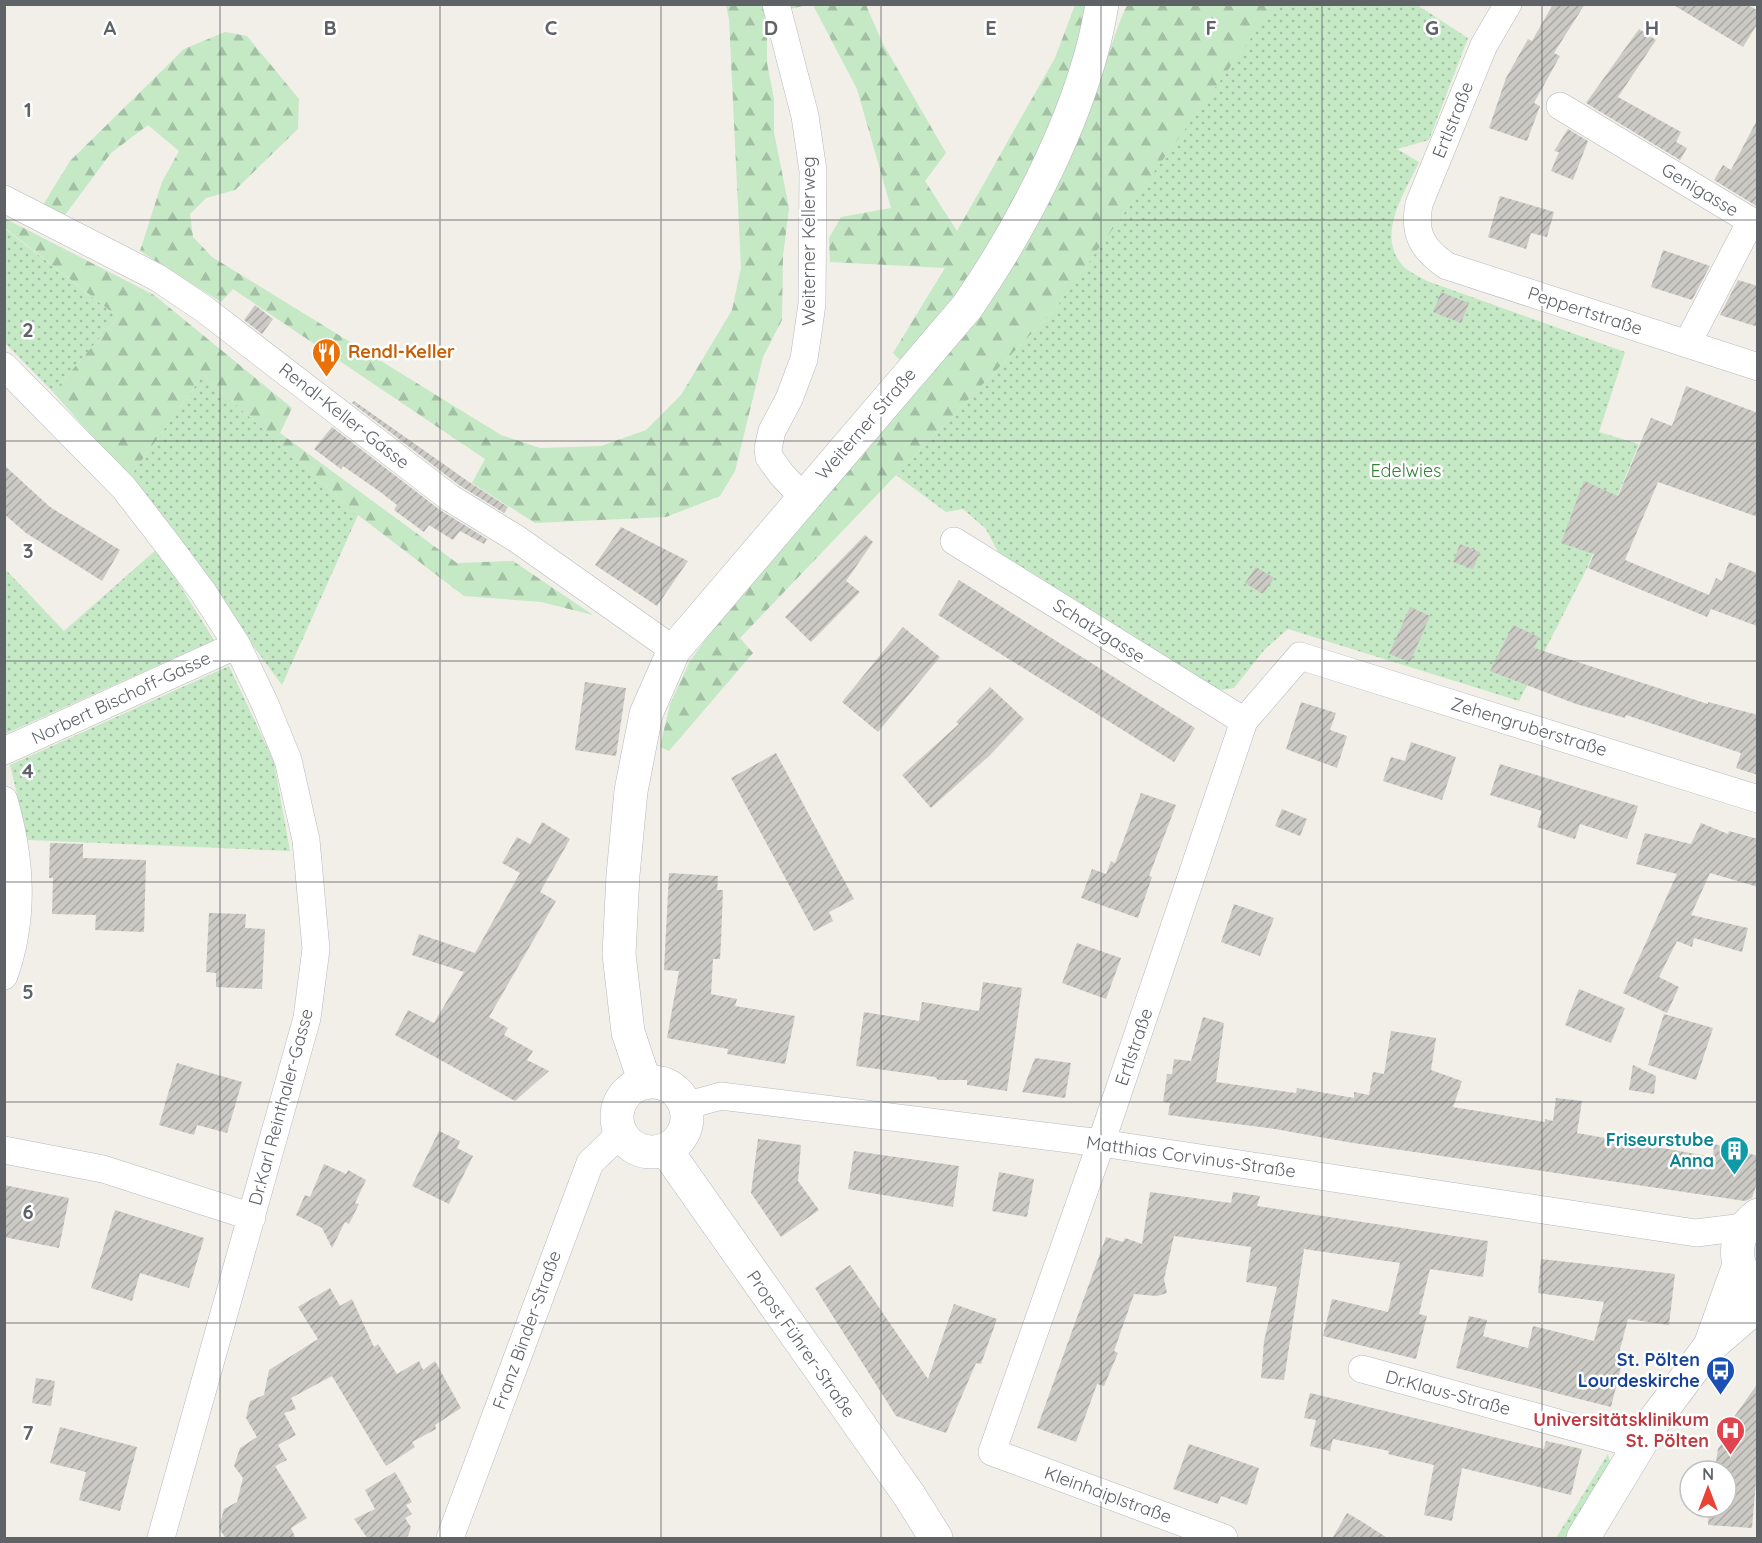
<svg xmlns="http://www.w3.org/2000/svg" width="1762" height="1543" viewBox="0 0 1762 1543" font-family="Quicksand,sans-serif">
<defs>
<pattern id="grass-dots" width="8" height="8" patternUnits="userSpaceOnUse" patternTransform="scale(1.5)"><rect width="8" height="8" fill="#c5e8c5"/><path d="M2 2h.1M6 6h.1" fill="none" stroke="#a3c0a4" stroke-width="1.8" stroke-linecap="round"/></pattern>
<pattern id="forest-firs" width="22" height="20" patternUnits="userSpaceOnUse" patternTransform="scale(1.5)"><rect width="22" height="20" fill="#c5e8c5"/><path d="M5 1l3.5 6h-7zM16 11l3.5 6h-7z" fill="#a3c0a4"/></pattern>
<pattern id="building-hatch" width="6" height="6" patternUnits="userSpaceOnUse" patternTransform="scale(1.5)"><rect width="6" height="6" fill="#cccac5"/><path d="M-1 1l2-2M0 6l6-6M5 7l2-2" fill="none" stroke="#a9a8a4"/></pattern>
</defs>
<rect width="100%" height="100%" fill="#f1efe8"/>
<path fill="url(#grass-dots)" d="M1275 4 1417 5 1468 38 1429 140 1397 149 1419 162C1405 193 1375 235 1403 266 1409 272 1419 276 1427 281L1625 352 1599 432 1639 444 1587 568 1519 701 1288 629 1265 649 1234 688 1222 690 1208 685 999 554 986 529 963 509 946 512 896 475 1054 310Z
M4 228 118 317 53 392 5 343Z
M203 375 358 515 282 685 129 478Z
M157 549 214 640 5 734 4 574 7 571 64 631Z
M229 666 274 762 290 851 28 840 10 765Z
M1608 1454 1611 1467 1567 1538H1556Z"/>
<path fill="url(#forest-firs)" d="M726 5H806L767 15V63L774 99V132L789 208 783 256 782 320 763 357 735 471 720 496 666 517 535 523 472 483 485 459 233 289 221 302 140 251 162 182 179 151 148 125 111 153 65 215 43 205 70 161 184 49 225 32 247 36 299 99 298 129 235 190 206 198 190 214 193 237 212 257 501 435 540 448 601 446 646 430 681 395 732 310 741 268 729 19Z
M813 5H866L882 42 946 153 925 181 957 231 1055 58 1075 5H1088L1060 109 983 262 903 363 893 353 945 268 830 262 829 238 841 217 891 208 857 89Z
M1127 5H1275L1054 310 740 638 753 653 669 751 660 747 670 704 690 661 727 610 978 318C1031 246 1066 165 1099 82 1109 56 1115 30 1127 5Z
M4 218 154 295 292 408 280 433 457 563 513 561 593 615 541 602 464 596 358 515 203 375 129 478 53 392 118 317 5 228Z"/>
<path fill="url(#building-hatch)" d="M1553 4H1585L1554 53 1560 56 1534 103 1540 106 1527 141 1489 128 1506 78 1528 39 1532 41Z
M1672 4H1747L1758 11V23L1743 47Z
M1639 29 1656 40 1618 97 1681 132 1676 142 1687 148 1680 160 1586 103Z
M1758 118V207L1714 180 1723 165 1731 170Z
M1568 129 1588 141 1573 180 1551 171 1559 152 1554 151Z
M1500 196 1554 212 1547 237 1531 233 1526 249 1488 237Z
M1663 250 1710 266 1692 300 1651 287Z
M1738 280 1758 286V327L1720 315Z
M1441 292 1469 303 1461 323 1433 312Z
M255 305 273 319 262 334 244 320Z
M1686 386 1758 413V517L1658 482 1625 560 1709 595 1716 578 1722 581 1729 562 1757 573V626L1711 609 1707 617 1588 568 1594 554 1561 543 1584 481 1618 496 1651 418 1672 426Z
M354 401 469 482 508 507 504 513 459 485 352 403Z
M332 427 440 510 487 539 484 544 460 531 453 540 429 525 424 532 394 510 397 505 379 491 343 466 341 469 314 449Z
M4 465 50 507 120 550 102 581 26 533 4 514Z
M621 527 688 561 657 606 595 565Z
M865 535 873 542 846 581 860 592 811 642 785 617Z
M1460 544 1480 552 1473 569 1453 562Z
M1256 567 1274 578 1263 594 1245 583Z
M959 580 1195 728 1174 762 938 615Z
M1410 607 1430 616 1410 662 1389 654Z
M1513 625 1539 637 1534 648 1708 704V702L1758 715V775L1736 768 1741 753 1626 715 1625 718 1576 704 1490 671Z
M903 627 940 657 878 732 842 702Z
M585 682 626 688 616 756 575 750Z
M990 687 1024 719 989 756 931 808 902 775 959 724 956 722Z
M1301 702 1336 713 1330 730 1347 736 1337 768 1286 749Z
M1411 742 1456 757 1442 800 1383 781 1391 757 1405 761Z
M776 753 854 899 829 912 833 921 814 931 731 778Z
M1500 764 1638 806 1627 839 1580 824 1575 839 1537 827 1542 811 1490 795Z
M1141 793 1176 805 1149 876 1152 877 1138 918 1081 898 1092 869 1106 874 1111 861 1115 863Z
M1282 809 1307 819 1300 836 1275 826Z
M542 822 570 839 540 892 556 901 489 1017 508 1028 504 1035 533 1051 527 1060 549 1071 515 1101 395 1035 408 1010 434 1023 464 972 412 955 419 934 475 953 520 873 502 863 517 837 530 844Z
M1701 823 1728 834 1729 831 1758 839V887L1710 873 1691 915 1748 928 1742 952 1694 938 1692 947 1677 941 1659 977 1679 987 1667 1013 1623 993 1677 874 1636 864 1645 833 1691 844Z
M50 843 83 844V858L146 860 144 932 95 930 96 915 52 914 53 878H49Z
M669 873 718 876 717 890H723L721 941 720 959H713L711 994 737 999 735 1006 795 1016 785 1064 727 1054 728 1049 667 1038 679 971 664 970Z
M1234 904 1274 918 1260 956 1221 942Z
M209 913 246 914 245 928 265 929 262 989 216 987V973L206 972Z
M1077 943 1121 958 1106 999 1062 983Z
M983 982 1022 988 1007 1091 967 1085V1080H938L935 1077 856 1066 864 1012 919 1021 922 1002 979 1011Z
M1579 989 1625 1008 1611 1043 1565 1025Z
M1664 1014 1713 1028 1696 1080 1648 1065Z
M1203 1017 1224 1023 1216 1082 1296 1093 1297 1088 1354 1098V1092L1369 1095 1373 1072 1384 1074 1391 1031 1436 1038 1431 1070 1462 1081 1453 1107 1545 1122V1119L1553 1121 1556 1098 1582 1101 1577 1133 1713 1157 1714 1144 1758 1156V1180L1752 1198 1745 1201 1347 1142 1275 1129 1168 1115 1170 1103 1163 1102 1167 1074H1172L1174 1059 1191 1061Z
M1035 1058 1071 1063 1065 1098 1022 1092Z
M177 1063 242 1082 227 1133 197 1125 194 1135 159 1125Z
M1633 1065 1656 1076 1654 1094 1629 1090Z
M439 1131 460 1141 457 1148 473 1156 449 1204 412 1186Z
M758 1139 801 1145 798 1181 819 1210 781 1237 751 1193Z
M854 1151 959 1166 953 1207 848 1189Z
M324 1164 346 1174 348 1170 366 1180 355 1203 359 1204 349 1224 345 1222 332 1248 322 1228 296 1215 305 1195 310 1197Z
M999 1172 1034 1179 1027 1217 992 1211Z
M4 1185 69 1198 59 1248 4 1237Z
M1150 1192 1231 1203 1233 1192 1260 1196 1257 1206 1488 1241 1483 1277 1430 1269 1419 1314 1427 1316 1416 1359 1323 1336 1332 1299 1388 1312 1400 1263 1304 1249 1284 1380 1261 1378 1264 1341 1277 1287 1246 1282 1251 1247 1174 1236 1164 1279 1167 1293 1157 1296 1134 1294 1114 1351 1118 1353 1104 1386 1097 1384 1076 1442 1037 1428 1106 1237 1123 1242 1125 1238 1142 1244Z
M115 1210 204 1238 189 1288 140 1273 132 1301 91 1288Z
M1541 1259 1675 1274 1669 1325 1628 1319 1618 1357 1623 1359 1611 1407 1456 1368 1469 1316 1487 1320 1483 1336 1528 1348 1533 1326 1594 1341 1604 1302 1538 1293Z
M850 1265 928 1379 954 1304 997 1319 981 1364 976 1363 946 1433 896 1416 815 1288Z
M330 1288 340 1306 352 1299 374 1347 378 1344 397 1374 419 1361 423 1370 435 1361 461 1408 435 1425 436 1429 412 1442 415 1447 386 1466 332 1376 291 1398 296 1409 284 1413 296 1435 278 1445 287 1460 275 1466 307 1518 291 1528 296 1539H226L219 1528 224 1509 237 1502 243 1478 234 1466 240 1448 257 1437 246 1418 250 1401 264 1395 269 1370 318 1339 298 1307Z
M36 1378 55 1381 51 1406 32 1403Z
M1758 1383V1458L1752 1528 1708 1525 1709 1507H1726V1471H1712V1462H1716L1718 1449 1733 1427 1729 1424Z
M1310 1393 1544 1449 1546 1441 1582 1449 1571 1495 1462 1468 1452 1521 1424 1515 1434 1465 1388 1454 1389 1451 1333 1439 1330 1451 1310 1446 1316 1420 1304 1418Z
M60 1427 137 1447 120 1511 79 1500 86 1472 50 1463Z
M1189 1444 1259 1468 1247 1505 1221 1496 1218 1504 1173 1489Z
M395 1472 412 1502 406 1505 412 1514 405 1518 411 1527 408 1536 403 1539H368L354 1519 375 1509 365 1490Z
M1347 1513 1361 1521 1389 1539H1332Z"/>
<g fill="none" stroke-linecap="round" stroke-linejoin="round">
<defs>
<path id="minor" d="M776 4 805 116 813 171 812 304 804 359 789 399 772 431 768 448 769 457 782 475 803 497
M1508 4 1484 45 1419 204C1413 234 1423 250 1447 266L1758 367
M1560 106 1751 221 1687 344
M4 199 158 278 204 309 450 498 517 539 674 650
M4 366 124 488 165 541 203 592 237 645 265 704 288 760 306 840 316 949 307 1018 161 1538
M954 541 1244 721
M4 751 237 645
M4 800C21 859 25 917 4 976
M685 1106 721 1096 1101 1143 1696 1233 1744 1227
M4 1150 103 1169 252 1217
M1362 1369 1638 1445
M450 1538 590 1163 621 1133
M1224 1538 992 1452 1101 1143 1244 721 1300 656 1758 799"/>
<path id="tertiary" d="M617 1117a35 35 0 1 1 70 0a35 35 0 1 1-70 0Z
M645 1083 628 1032 619 954 623 875 631 791 646 714 674 650 967 307C1025 223 1086 106 1102 4
M666 1150 909 1495 936 1538"/>
<path id="secondary" d="M1752 1282C1729 1263 1735 1231 1758 1215
M1711 1343 1739 1265
M1583 1538 1654 1421 1709 1347 1758 1305"/>
</defs>
<use href="#minor" stroke="#b5b8bc" stroke-width="28"/>
<use href="#tertiary" stroke="#b5b8bc" stroke-width="34"/>
<use href="#secondary" stroke="#b6babf" stroke-width="34"/>
<use href="#minor" stroke="#fff" stroke-width="27"/>
<use href="#tertiary" stroke="#fff" stroke-width="33"/>
<use href="#secondary" stroke="#fff" stroke-width="33"/>
</g>
<path fill="none" stroke="#5f6368" stroke-width="1.5" stroke-opacity="0.55" d="M220 4V1538M440 4V1538M661 4V1538M881 4V1538M1101 4V1538M1322 4V1538M1542 4V1538M4 220H1758M4 441H1758M4 661H1758M4 882H1758M4 1102H1758M4 1323H1758"/>
<defs>
<symbol id="restaurant-pin" viewBox="-11 -11 22 30"><path d="M0 17L-7.5 6A9.5 9.5 0 1 1 7.5 6Z" fill="#e8710a" stroke="#fff"/><path d="M-5-6h1v4h1v-4h1v4h1v-4h1v5L-1.5 .5V6h-2V.5L-5-1ZM5-6V6H3V1.5H1.5Q1.5-4 5-6Z" fill="#fff"/></symbol>
<symbol id="building-pin" viewBox="-11 -11 22 30"><path d="M0 17L-7.5 6A9.5 9.5 0 1 1 7.5 6Z" fill="#0f9aa8" stroke="#fff"/><path d="M-4-6H4V6H1V3H-1V6H-4ZM-2.5-4.3h1.7v1.8h-1.7ZM.8-4.3h1.7v1.8H.8ZM-2.5-1h1.7V.8h-1.7ZM.8-1h1.7V.8H.8Z" fill="#fff"/></symbol>
<symbol id="bus-pin" viewBox="-11 -11 22 30"><path d="M0 17L-7.5 6A9.5 9.5 0 1 1 7.5 6Z" fill="#1a4fb4" stroke="#fff"/><path d="M-5-6H5V4H4V6H2V4H-2V6H-4V4H-5ZM-3.5-4V0h7V-4ZM-3.5 1.2v1.5H-2V1.2ZM2 1.2v1.5H3.5V1.2Z" fill="#fff"/></symbol>
<symbol id="hospital-pin" viewBox="-11 -11 22 30"><path d="M0 17L-7.5 6A9.5 9.5 0 1 1 7.5 6Z" fill="#e0444e" stroke="#fff"/><path d="M-5-5h3v3.5h4V-5h3V5h-3V1.5h-4V5h-3Z" fill="#fff"/></symbol>
</defs>
<g fill-rule="evenodd">
<use href="#restaurant-pin" x="310" y="336" width="33" height="45"/>
<use href="#building-pin" x="1718" y="1134" width="33" height="45"/>
<use href="#bus-pin" x="1704" y="1354" width="33" height="45"/>
<use href="#hospital-pin" x="1714" y="1414" width="33" height="45"/>
</g>
<g text-anchor="middle" stroke-width="5" stroke-linejoin="round" paint-order="stroke">
<g font-size="18" fill="#5f6368" stroke="#fff">
<text transform="translate(1453 120) rotate(-68)" y="6">Ertlstraße</text>
<text transform="translate(1700 190) rotate(31)" y="6">Genigasse</text>
<text transform="translate(809 241) rotate(-90)" y="6">Weiterner Kellerweg</text>
<text transform="translate(1585 311) rotate(18)" y="6">Peppertstraße</text>
<text transform="translate(344 416) rotate(38)" y="6">Rendl-Keller-Gasse</text>
<text transform="translate(866 424) rotate(-49)" y="6">Weiterner Straße</text>
<text transform="translate(1099 631) rotate(32)" y="6">Schatzgasse</text>
<text transform="translate(121 698) rotate(-25)" y="6">Norbert Bischoff-Gasse</text>
<text transform="translate(1529 727) rotate(17)" y="6">Zehengruberstraße</text>
<text transform="translate(1134 1047) rotate(-71)" y="6">Ertlstraße</text>
<text transform="translate(281 1107) rotate(-75)" y="6">Dr.Karl Reinthaler-Gasse</text>
<text transform="translate(1191 1157) rotate(8)" y="6">Matthias Corvinus-Straße</text>
<text transform="translate(527 1330) rotate(-70)" y="6">Franz Binder-Straße</text>
<text transform="translate(801 1344) rotate(55)" y="6">Propst Führer-Straße</text>
<text transform="translate(1448 1393) rotate(15)" y="6">Dr.Klaus-Straße</text>
<text transform="translate(1108 1495) rotate(20)" y="6">Kleinhaiplstraße</text>
</g>
<g font-size="18" font-weight="bold" fill="#c56008" stroke="#fff" text-anchor="start">
<text x="348" y="358">Rendl-Keller</text>
</g>
<g font-size="18" fill="#348238" stroke="#fff">
<text x="1406" y="477">Edelwies</text>
</g>
<g font-size="18" font-weight="bold" fill="#0d838f" stroke="#fff" text-anchor="end">
<text x="1714" y="1146">Friseurstube<tspan x="1714" dy="21">Anna</tspan></text>
</g>
<g font-size="18" font-weight="bold" fill="#164399" stroke="#fff" text-anchor="end">
<text x="1700" y="1366">St. Pölten<tspan x="1700" dy="21">Lourdeskirche</tspan></text>
</g>
<g font-size="18" font-weight="bold" fill="#be3a42" stroke="#fff" text-anchor="end">
<text x="1709" y="1426">Universitätsklinikum<tspan x="1709" dy="21">St. Pölten</tspan></text>
</g>
</g>
<g font-size="20" text-anchor="middle" font-weight="bold" fill="#5f6368" stroke="#fff" stroke-width="5" stroke-linejoin="round" paint-order="stroke">
<text x="110" y="35">A</text>
<text x="330" y="35">B</text>
<text x="551" y="35">C</text>
<text x="771" y="35">D</text>
<text x="991" y="35">E</text>
<text x="1211" y="35">F</text>
<text x="1432" y="35">G</text>
<text x="1652" y="35">H</text>
<text x="28" y="117">1</text>
<text x="28" y="337">2</text>
<text x="28" y="558">3</text>
<text x="28" y="778">4</text>
<text x="28" y="999">5</text>
<text x="28" y="1219">6</text>
<text x="28" y="1440">7</text>
</g>
<rect width="1762" height="1543" fill="none" stroke="#5f6368" stroke-width="12"/>
<g transform="translate(1708 1489)"><circle r="28" fill="#ffffff" stroke="#bfc1c3" stroke-width="1.5"/>
<path d="M0-4.5L10 22L0 15L-10 22Z" fill="#ea4335"/>
<text y="-9" font-size="16" font-weight="bold" text-anchor="middle" fill="#5f6368">N</text>
</g>
</svg>
